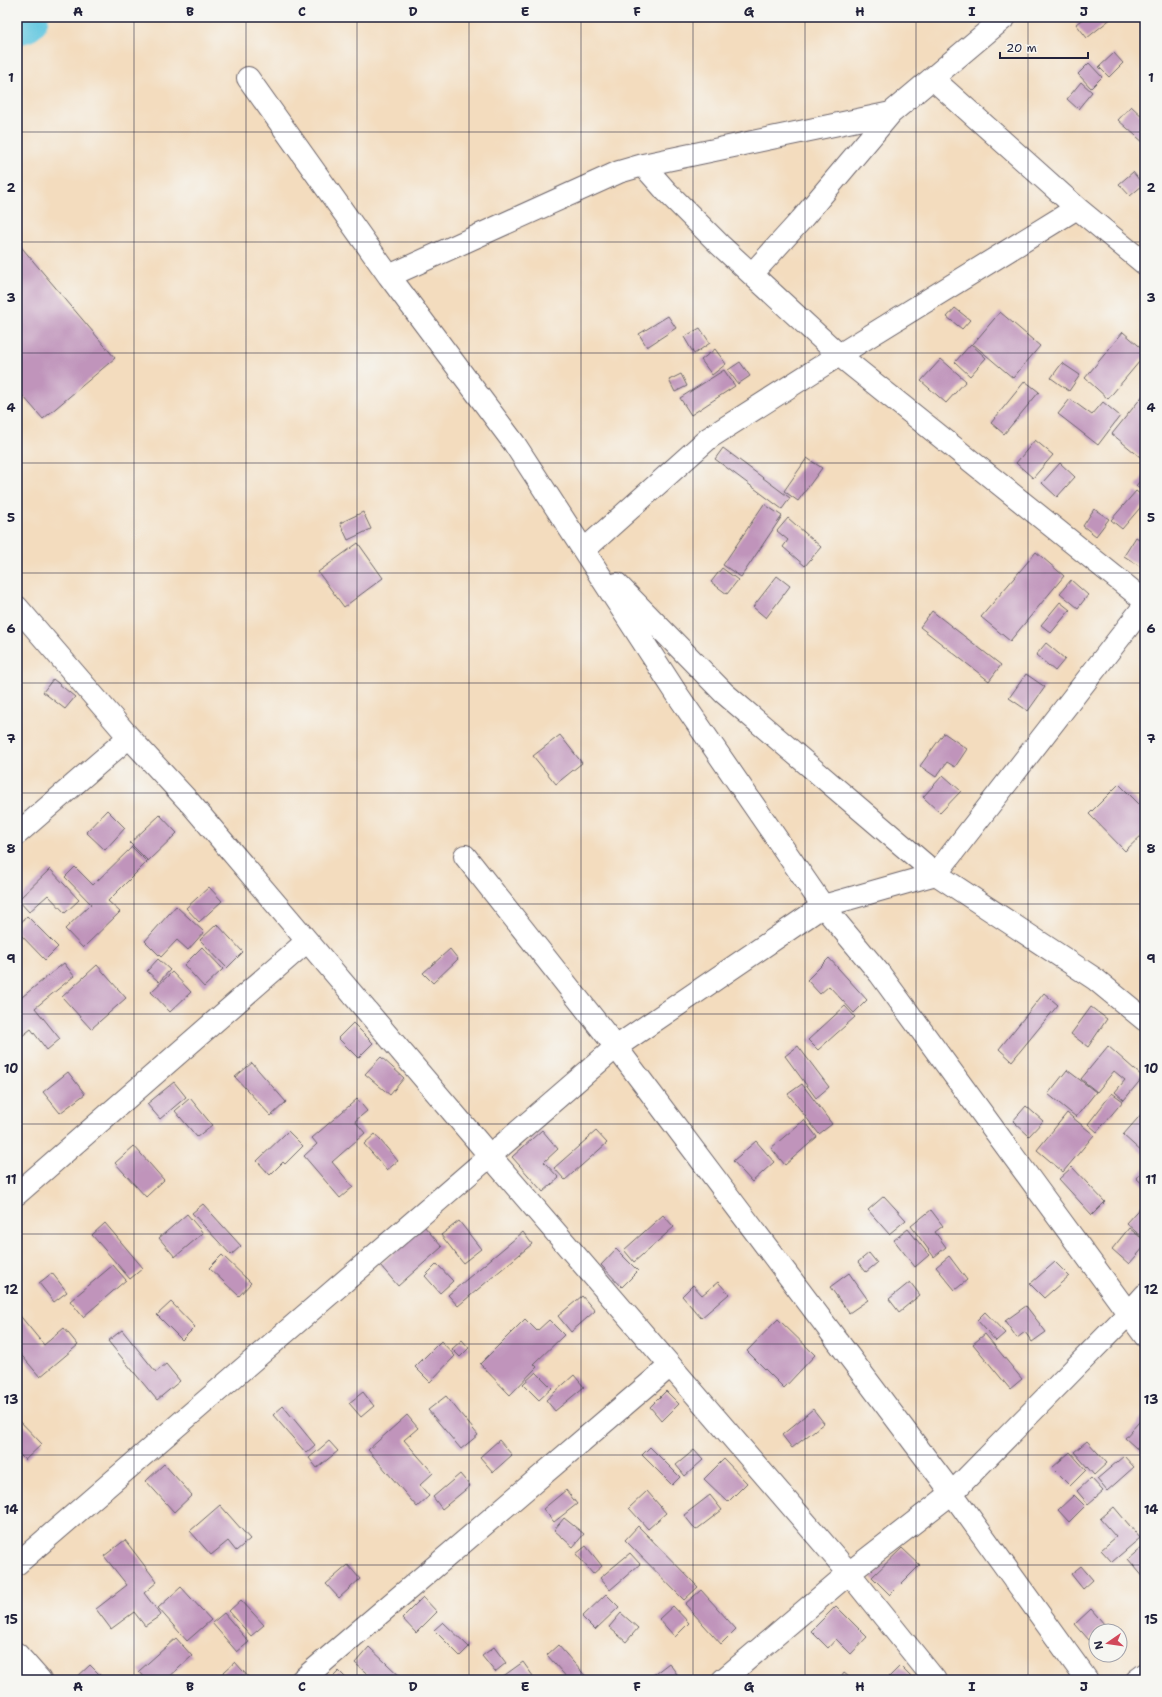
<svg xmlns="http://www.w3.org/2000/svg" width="1162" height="1697" viewBox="0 0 1162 1697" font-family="'Shantell Sans',sans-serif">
<rect width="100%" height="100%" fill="#f6f6f2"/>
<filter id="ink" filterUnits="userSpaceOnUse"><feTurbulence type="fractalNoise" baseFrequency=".025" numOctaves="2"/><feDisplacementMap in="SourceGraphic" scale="8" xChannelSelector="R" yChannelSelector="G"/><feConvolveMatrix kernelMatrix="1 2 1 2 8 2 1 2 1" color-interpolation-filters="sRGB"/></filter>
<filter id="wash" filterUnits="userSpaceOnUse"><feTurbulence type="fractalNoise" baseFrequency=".012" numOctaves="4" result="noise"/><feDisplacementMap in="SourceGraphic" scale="16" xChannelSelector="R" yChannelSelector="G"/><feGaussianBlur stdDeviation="0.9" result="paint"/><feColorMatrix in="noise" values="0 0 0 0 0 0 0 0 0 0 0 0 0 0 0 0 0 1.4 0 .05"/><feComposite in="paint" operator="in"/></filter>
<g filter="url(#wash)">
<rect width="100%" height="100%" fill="#f3dcbe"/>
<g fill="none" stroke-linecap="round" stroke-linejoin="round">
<path stroke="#63c7e0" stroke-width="53" d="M17 18 22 17"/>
</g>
<g id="blocks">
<path fill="#c094bb" d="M1085 17H1113L1087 38 1076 24Z
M1114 53 1123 63 1109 77 1099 67Z
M1089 63 1102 77 1091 88 1078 74Z
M1081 82 1092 92 1078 109 1067 99Z
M1131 106 1145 119V144L1118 120Z
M1133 172 1143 185 1130 196 1119 184Z
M17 242 115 358 43 419 17 389Z
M955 308 970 320 962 329 947 317Z
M1000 312 1040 346 1013 378 973 344Z
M668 316 676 328 647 347 639 334Z
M700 328 710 343 694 354 684 337Z
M1123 332 1145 351V355L1108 399 1085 378Z
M971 344 986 358 970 376 955 362Z
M715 349 726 364 712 375 701 360Z
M941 359 966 381 946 403 921 381Z
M740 362 750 376 738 384 728 370Z
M1062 363 1080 375 1069 391 1051 378Z
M724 370 735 386 691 415 680 398Z
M681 374 687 386 675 392 669 380Z
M1025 381 1039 392 1004 434 991 423Z
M1145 393V461L1112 434Z
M1070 399 1092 415 1103 402 1120 416 1098 445 1058 414Z
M1035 440 1053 455 1033 478 1016 463Z
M723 448 790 498 782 509 715 459Z
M807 458 822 468 798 501 784 491Z
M1060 463 1075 477 1057 497 1042 483Z
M1145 474V493L1136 486Z
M1136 491 1145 498V502L1122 529 1111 520Z
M764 504 782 516 741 577 723 565Z
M1094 509 1109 519 1096 536 1083 526Z
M363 512 371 529 348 540 340 523Z
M788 518 821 547 805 566 783 547 788 540 777 531Z
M1145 523V534L1140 530Z
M1136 537 1145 543V567L1144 569 1124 556Z
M358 543 383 578 344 607 318 572Z
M1036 552 1064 576 1010 641 981 617Z
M722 568 738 580 727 594 711 582Z
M777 576 790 586 766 618 753 607Z
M1071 580 1088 595 1078 608 1060 593Z
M1060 602 1070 610 1051 633 1041 625Z
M932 611 1001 665 989 681 920 627Z
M1046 643 1065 659 1055 671 1036 655Z
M1026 674 1045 687 1028 711 1009 698Z
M53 679 75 697 65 709 43 692Z
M944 733 967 749 955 767 947 762 936 777 920 766Z
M560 735 582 763 556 784 533 756Z
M943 775 961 791 940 813 923 797Z
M1119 784 1145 810V832L1125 851 1089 814Z
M107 810 125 828 105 850 86 832Z
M160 815 177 833 148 861 130 843Z
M132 847 147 862 108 901 120 912 83 948 65 929 91 904 65 877 75 867 93 885Z
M50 869 79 900 65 913 48 895 29 912 18 900Z
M209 887 222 901 199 922 186 908Z
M176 906 204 932 188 950 177 940 161 957 145 941Z
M27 916 58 947 45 960 17 931V927Z
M217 924 243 952 227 968 200 940Z
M202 947 223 969 204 987 184 965Z
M450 949 458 959 433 983 423 973Z
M829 958 867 1000 854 1013 829 986 820 994 807 980Z
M158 959 170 970 159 982 147 971Z
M64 963 74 976 35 1008 60 1039 47 1050 31 1029 17 1040V1001Z
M97 965 126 998 91 1029 62 997Z
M172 972 191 992 170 1012 151 992Z
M1044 993 1058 1005 1012 1061 999 1049Z
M845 1006 855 1017 818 1050 808 1040Z
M1091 1007 1107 1019 1088 1047 1071 1034Z
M353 1023 373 1043 358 1058 338 1038Z
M798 1046 829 1087 816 1098 785 1056Z
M1108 1046 1143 1077 1124 1100 1115 1092 1125 1080 1114 1071 1097 1092 1081 1079Z
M381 1057 404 1078 390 1095 365 1074Z
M252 1063 286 1102 271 1116 235 1077Z
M1067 1070 1096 1092 1076 1117 1048 1094Z
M68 1072 85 1094 60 1113 43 1092Z
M174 1082 186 1097 160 1119 147 1104Z
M802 1084 832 1124 819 1134 788 1094Z
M1112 1093 1123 1101 1097 1132 1088 1124Z
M190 1098 212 1125 197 1137 175 1111Z
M357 1099 367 1111 355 1121 365 1133 332 1162 353 1187 340 1198 304 1156 317 1144 312 1138Z
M1026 1106 1043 1121 1029 1136 1013 1121Z
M1145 1110V1153L1144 1154 1123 1135Z
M1067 1113 1094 1135 1063 1172 1037 1150Z
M804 1120 817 1137 785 1165 771 1148Z
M542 1130 558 1149 544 1162 559 1178 543 1192 512 1157Z
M288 1131 303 1146 285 1164 283 1162 270 1175 257 1161Z
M596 1131 607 1143 565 1180 554 1168Z
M375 1134 398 1161 387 1170 364 1144Z
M756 1141 774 1162 752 1182 733 1161Z
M134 1146 164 1180 146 1197 115 1163Z
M1072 1167 1105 1202 1092 1215 1059 1179Z
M1145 1167V1186L1136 1178Z
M884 1196 906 1220 889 1234 868 1210Z
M1145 1202V1240L1126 1223Z
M203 1204 241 1246 231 1255 192 1213Z
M931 1210 943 1226 935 1232 946 1247 934 1257 911 1226Z
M187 1214 203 1233 175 1257 159 1238Z
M663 1215 674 1227 634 1262 624 1250Z
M459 1221 481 1249 463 1263 441 1235Z
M105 1223 143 1268 130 1279 92 1235Z
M424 1226 442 1247 398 1286 380 1265Z
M1129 1228 1145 1241V1246L1129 1264 1112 1249Z
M908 1229 929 1255 915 1267 894 1240Z
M523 1232 532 1244 458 1306 448 1295Z
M616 1249 638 1271 622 1287 601 1265Z
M869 1253 877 1263 866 1272 858 1262Z
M222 1255 251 1283 239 1296 209 1268Z
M949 1256 967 1280 955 1290 936 1267Z
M1055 1262 1069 1276 1044 1298 1030 1284Z
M437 1264 453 1281 440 1293 425 1276Z
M113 1265 126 1280 83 1317 70 1301Z
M52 1273 67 1292 54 1302 39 1283Z
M849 1273 868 1300 849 1313 830 1287Z
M718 1282 729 1294 701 1318 682 1296 693 1285 702 1295Z
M910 1282 920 1295 899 1312 889 1299Z
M582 1296 595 1311 571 1332 558 1316Z
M171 1302 195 1327 182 1340 157 1315Z
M1026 1306 1046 1332 1032 1342 1025 1332 1017 1338 1005 1321Z
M17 1312 44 1345 64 1328 78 1345 40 1377 17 1350Z
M985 1312 1005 1333 996 1341 977 1320Z
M525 1319 537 1331 549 1320 564 1335 534 1364 537 1367 510 1395 480 1364Z
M778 1319 815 1355 784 1388 747 1351Z
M122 1330 156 1372 166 1364 180 1381 157 1400 108 1341Z
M985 1334 1022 1379 1010 1389 973 1344Z
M462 1340 469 1348 460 1357 452 1349Z
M441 1341 455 1356 430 1382 415 1367Z
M536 1372 552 1388 539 1400 523 1384Z
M574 1375 584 1387 555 1411 546 1400Z
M666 1391 679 1404 662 1421 650 1407Z
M363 1392 374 1406 361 1417 349 1403Z
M446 1396 478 1435 461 1449 428 1410Z
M283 1406 315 1445 306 1453 273 1415Z
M813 1409 824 1423 792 1448 782 1435Z
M407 1415 418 1428 404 1440 433 1473 420 1485 429 1496 417 1507 368 1450Z
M1145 1415V1456L1125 1438Z
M17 1418 42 1444 25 1460 17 1452Z
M499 1440 512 1455 493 1472 480 1457Z
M329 1441 338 1451 317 1468 309 1458Z
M1087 1441 1107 1463 1094 1475 1074 1452Z
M650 1447 680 1477 672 1485 642 1455Z
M694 1450 703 1460 685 1476 676 1465Z
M1070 1452 1086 1470 1070 1486 1052 1468Z
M1124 1456 1134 1467 1107 1491 1097 1479Z
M724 1459 747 1483 728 1502 704 1479Z
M164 1464 192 1495 174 1512 146 1481Z
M460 1474 470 1486 442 1509 433 1497Z
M1091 1478 1103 1491 1088 1504 1077 1491Z
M566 1490 577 1504 554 1522 543 1509Z
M647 1491 666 1513 648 1529 629 1508Z
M710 1495 722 1510 696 1530 684 1515Z
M1074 1495 1085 1506 1069 1522 1058 1510Z
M220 1505 250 1539 236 1551 228 1541 211 1555 190 1531Z
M1114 1507 1140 1538 1112 1562 1101 1550 1116 1537 1100 1519Z
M564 1518 584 1534 573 1547 554 1530Z
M638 1526 698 1587 684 1600 625 1540Z
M125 1540 157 1582 144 1593 161 1615 145 1626 134 1612 111 1629 96 1609 127 1585 104 1556Z
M586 1546 602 1566 593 1574 576 1554Z
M902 1548 920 1565 890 1595 872 1577Z
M1141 1548 1145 1552V1579L1128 1559Z
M630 1553 640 1564 610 1590 600 1578Z
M348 1565 360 1579 339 1598 326 1584Z
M1081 1566 1093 1580 1083 1589 1071 1574Z
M181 1587 211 1620 187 1641 158 1608Z
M701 1590 736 1629 721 1644 685 1604Z
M606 1594 619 1607 595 1630 582 1617Z
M423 1597 437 1612 416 1633 402 1618Z
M241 1600 264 1625 251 1636 229 1611Z
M673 1606 689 1623 675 1637 659 1619Z
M836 1606 867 1637 851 1654 836 1639 828 1648 811 1631Z
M1091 1609 1105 1625 1096 1631V1633L1089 1640 1075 1624Z
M224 1613 249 1642 237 1652 212 1623Z
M621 1613 638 1628 626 1642 609 1627Z
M443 1622 469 1647 460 1656 434 1630Z
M176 1638 192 1656 166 1680H147L139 1671Z
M558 1645 589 1680H569L547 1655Z
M369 1647 404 1680H374L355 1663Z
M494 1647 506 1663 495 1672 482 1656Z
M235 1662 250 1679 215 1680Z
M523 1662 533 1676 528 1680H504L502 1677Z
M669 1663 679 1677 676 1680H647Z
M90 1665 105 1680 75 1679Z
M900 1666 914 1680H892L889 1677Z
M339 1671 348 1680H330Z
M844 1673 853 1680H839Z"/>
</g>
</g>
<g filter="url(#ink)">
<use href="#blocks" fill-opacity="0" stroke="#6b6369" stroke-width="1"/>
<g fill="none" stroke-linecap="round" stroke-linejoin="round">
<defs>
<path id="minor" d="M248 78 389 276 514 443 677 694 823 906 880 974 1145 1336
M933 79 1077 208 1145 264
M643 165 666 191 720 245 839 355 1145 601
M752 274 801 220 891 113 1005 17
M389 276 619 172 643 165 891 113
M584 550 709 438 839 355 1077 208
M617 584 724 693 936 874 1095 979 1145 1020
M17 607 129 737 191 804 490 1156 849 1573 935 1680
M17 834 129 737
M465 856 616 1047 952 1493 1087 1680
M17 1194 306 942
M17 1564 616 1047 823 906 936 874 1145 605
M17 1654 40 1680
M302 1680 670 1366
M723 1680 849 1573 952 1493 1128 1314 1145 1295
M1137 1680 1145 1674"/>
</defs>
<use href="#minor" stroke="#6b6369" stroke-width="24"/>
<use href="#minor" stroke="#fff" stroke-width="22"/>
</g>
</g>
<path fill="none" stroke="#22223b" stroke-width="1" stroke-opacity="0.55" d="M134 17V1680M246 17V1680M357 17V1680M469 17V1680M581 17V1680M693 17V1680M805 17V1680M916 17V1680M1028 17V1680M17 132H1145M17 242H1145M17 353H1145M17 463H1145M17 573H1145M17 683H1145M17 793H1145M17 904H1145M17 1014H1145M17 1124H1145M17 1234H1145M17 1344H1145M17 1455H1145M17 1565H1145"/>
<rect width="1162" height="1697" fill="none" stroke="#f6f6f2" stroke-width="44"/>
<g transform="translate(1108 1643) rotate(257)"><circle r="19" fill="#f6f6f2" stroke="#a1a1a9"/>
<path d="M0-3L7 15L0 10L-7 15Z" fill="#d1495b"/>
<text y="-6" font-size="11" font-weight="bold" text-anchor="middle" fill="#22223b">N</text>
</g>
<path d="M1000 52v6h88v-6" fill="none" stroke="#22223b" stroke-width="2"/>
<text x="1006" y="52" font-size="12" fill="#22223b" stroke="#f6f6f2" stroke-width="3" paint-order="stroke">20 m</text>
<rect x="22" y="22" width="1118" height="1653" fill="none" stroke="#22223b" stroke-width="1.5"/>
<g font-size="13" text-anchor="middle" font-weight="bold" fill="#22223b">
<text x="78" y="16">A</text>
<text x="190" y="16">B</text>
<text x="302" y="16">C</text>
<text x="413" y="16">D</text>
<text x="525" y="16">E</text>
<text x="637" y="16">F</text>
<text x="749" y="16">G</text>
<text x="860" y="16">H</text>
<text x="972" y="16">I</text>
<text x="1084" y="16">J</text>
<text x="11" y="82">1</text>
<text x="1151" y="82">1</text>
<text x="11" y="192">2</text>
<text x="1151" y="192">2</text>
<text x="11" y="302">3</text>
<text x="1151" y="302">3</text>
<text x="11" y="412">4</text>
<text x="1151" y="412">4</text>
<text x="11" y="522">5</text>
<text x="1151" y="522">5</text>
<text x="11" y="633">6</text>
<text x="1151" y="633">6</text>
<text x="11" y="743">7</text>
<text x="1151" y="743">7</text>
<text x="11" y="853">8</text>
<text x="1151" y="853">8</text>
<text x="11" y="963">9</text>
<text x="1151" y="963">9</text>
<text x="11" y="1073">10</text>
<text x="1151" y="1073">10</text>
<text x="11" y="1184">11</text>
<text x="1151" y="1184">11</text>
<text x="11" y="1294">12</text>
<text x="1151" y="1294">12</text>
<text x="11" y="1404">13</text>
<text x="1151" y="1404">13</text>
<text x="11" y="1514">14</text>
<text x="1151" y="1514">14</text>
<text x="11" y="1624">15</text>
<text x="1151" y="1624">15</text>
<text x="78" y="1691">A</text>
<text x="190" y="1691">B</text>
<text x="302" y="1691">C</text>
<text x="413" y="1691">D</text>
<text x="525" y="1691">E</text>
<text x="637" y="1691">F</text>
<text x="749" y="1691">G</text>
<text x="860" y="1691">H</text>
<text x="972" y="1691">I</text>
<text x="1084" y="1691">J</text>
</g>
</svg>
